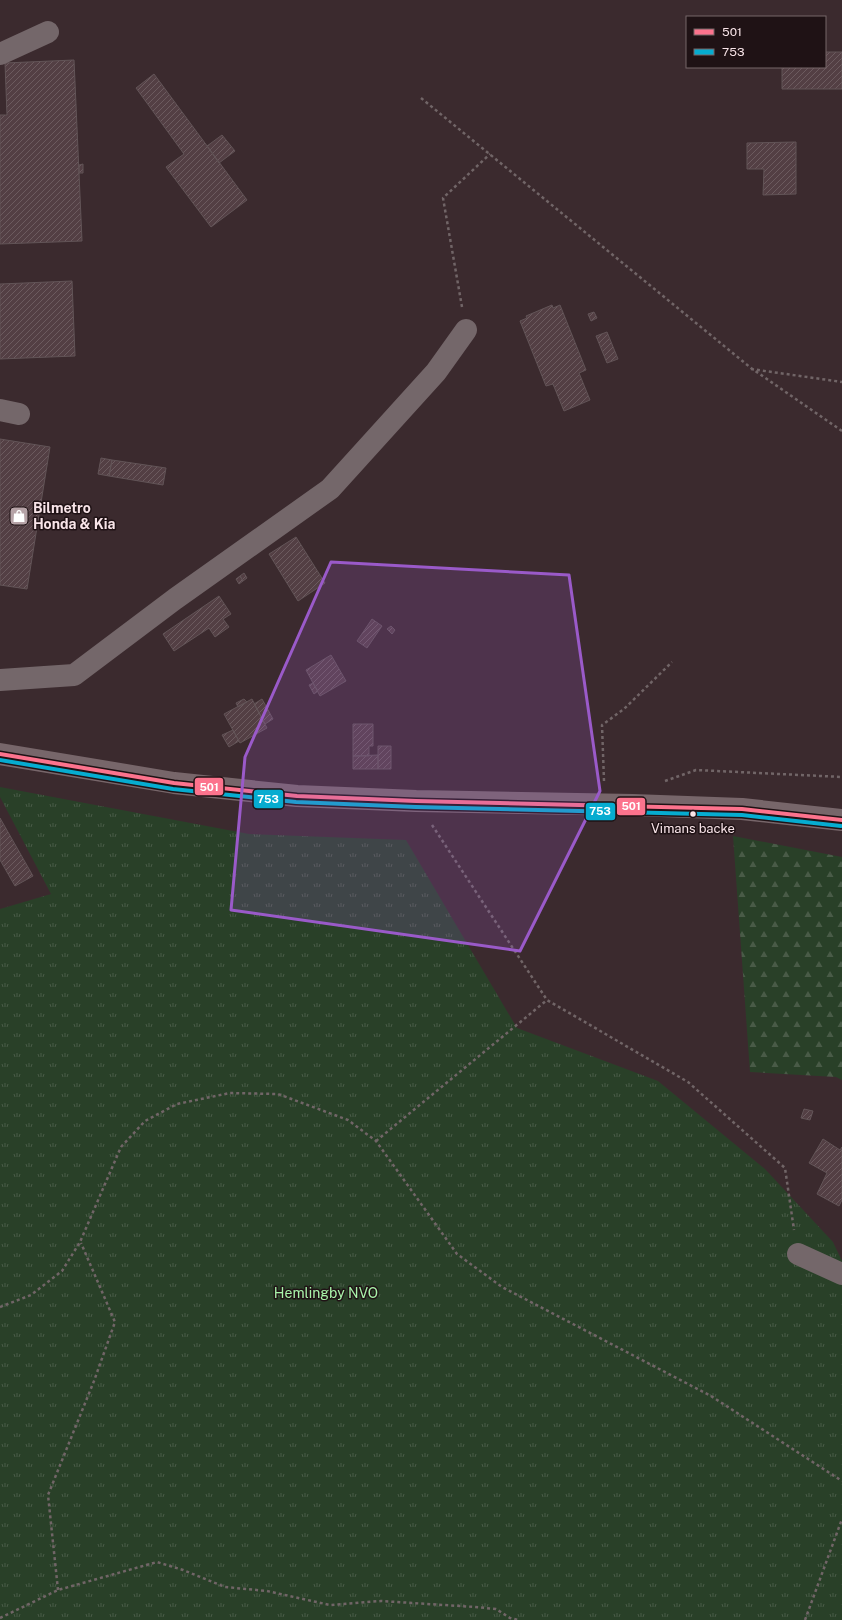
<svg xmlns="http://www.w3.org/2000/svg" width="842" height="1620" viewBox="0 0 842 1620" font-family="'Public Sans',sans-serif">
<defs>
<pattern id="forest-firs" width="22" height="20" patternUnits="userSpaceOnUse"><rect width="22" height="20" fill="#294028"/><path d="M5 1l3.5 6h-7zM16 11l3.5 6h-7z" fill="#495b47"/></pattern>
<pattern id="park-tufts" width="24" height="20" patternUnits="userSpaceOnUse"><rect width="24" height="20" fill="#294028"/><path d="M3 7l-1-3M5 7V3M7 7l1-3M15 17l-1-3M17 17v-4M19 17l1-3" fill="none" stroke="#495b47"/></pattern>
<pattern id="building-hatch" width="6" height="6" patternUnits="userSpaceOnUse"><rect width="6" height="6" fill="#533f44"/><path d="M-1 1l2-2M0 6l6-6M5 7l2-2" fill="none" stroke="#6c5b5f"/></pattern>
</defs>
<rect width="100%" height="100%" fill="#3b2a2e"/>
<path fill="url(#forest-firs)" d="M733 836 842 857V1080L836 1077 750 1072Z"/>
<path fill="url(#park-tufts)" d="M0 787 249 834 406 840 517 1028 658 1081 765 1169 833 1242 842 1261V1620H0V909L51 894 0 797Z"/>
<path fill="url(#building-hatch)" stroke="#625457" d="M825 52H842V89H782V67H825Z
M74 60 82 241 0 244V115H7L5 63Z
M154 74 247 200 211 227 166 167 184 154 136 88Z
M222 135 235 151 219 163 207 146Z
M796 142V194L763 195 764 169H747V143Z
M83 164V173H79V165Z
M72 281 75 356 0 359V284Z
M552 305 553 308 560 305 586 370 579 373 590 400 564 411 553 384 546 386 520 321 527 318 526 316Z
M594 312 597 318 591 321 588 314Z
M607 332 618 359 607 363 596 336Z
M0 439 50 447 27 589 0 585Z
M101 458 112 460 109 476 98 474Z
M112 460 166 468 163 485 109 476Z
M296 537 325 583 298 601 269 554Z
M244 573 247 578 243 581 240 576Z
M240 576 243 581 239 584 236 579Z
M219 596 231 614 223 619 229 627 215 637 209 628 174 651 163 634Z
M372 619 382 626 367 648 357 641Z
M391 626 395 630 392 634 387 629Z
M331 655 346 681 320 696 306 670Z
M313 683 318 691 314 694 309 685Z
M244 699 247 702 238 707 236 703Z
M252 699 267 728 240 743 224 714Z
M262 699 273 719 265 724 254 704Z
M353 724H373V746H369V756H353Z
M233 730 239 741 229 747 222 735Z
M378 746H391V769H378Z
M378 755V769H353V756Z
M0 818 33 876 15 886 0 860Z
M804 1109 813 1111 810 1120 801 1118Z
M823 1139 840 1150 842 1147V1200L839 1206 817 1194 827 1173 809 1163Z"/>
<g fill="none" stroke-linecap="round" stroke-linejoin="round">
<path stroke="#716567" stroke-width="2.5" stroke-dasharray="3 3" stroke-linecap="butt" d="M421 98 751 368 842 431
M462 307 443 198 490 154
M751 369 842 382
M604 781 602 725 624 709 672 662
M665 781 696 770 842 777
M432 825 547 1000 688 1082 785 1168 794 1230
M376 1141 547 1000
M0 1307 31 1295 62 1271 80 1242 121 1147 145 1121 177 1104 230 1093 278 1094 348 1120 376 1141 457 1254 502 1287 711 1396 842 1481
M58 1590 48 1495 94 1381 115 1322 81 1243
M0 1618 58 1590 157 1562 183 1570 225 1587 267 1591 330 1605 381 1601 475 1607 496 1609 510 1618 518 1620
M805 1620 842 1519"/>
<path stroke="#74676a" stroke-width="22" d="M0 54 48 32
M0 410 19 414
M0 680 74 675 175 599 330 489 436 372 466 330
M798 1254 842 1274"/>
<path stroke="#77666a" stroke-width="22" d="M0 754 174 783 297 796 416 801 633 805 742 809 842 820"/>
<defs>
<path id="bus-1" d="M0 754 174 783 297 796 416 801 742 809 842 820"/>
<path id="bus-2" d="M0 760 173 789 296 802 416 807 742 815 841 826"/>
</defs>
<use href="#bus-1" stroke="#1f1215" stroke-width="7"/>
<use href="#bus-2" stroke="#1f1215" stroke-width="7"/>
<use href="#bus-1" stroke="#fc738d" stroke-width="4"/>
<use href="#bus-2" stroke="#06acd0" stroke-width="4"/>
</g>
<path fill="#9a5ac9" fill-opacity="0.2" stroke="#9a5ac9" stroke-width="3" stroke-linejoin="round" d="M331 562 569 575 600 791 520 951 231 910 245 757Z"/>
<defs>
<symbol id="shop-square" viewBox="-11 -11 22 22"><rect x="-9" y="-9" width="18" height="18" rx="4" fill="#b6a3a7" stroke="#1f1215"/><path d="M-5-2.5h2.3a2.7 3.5 0 0 1 5.4 0H5L5.5 6h-11ZM-1.5-2.5h3a1.5 2.3 0 0 0-3 0Z" fill="#fff"/></symbol>
</defs>
<g fill-rule="evenodd">
<use href="#shop-square" x="8" y="505" width="22" height="22"/>
</g>
<circle fill="#f8e4e8" stroke="#1f1215" stroke-width="1.5" cx="693" cy="814" r="3.5"/>
<g text-anchor="middle" stroke-width="3" stroke-linejoin="round" paint-order="stroke">
<g font-size="13" fill="#f8e4e8" stroke="#1f1215">
<text x="693" y="833">Vimans backe</text>
</g>
<g font-size="14" font-weight="bold" fill="#f8e4e8" stroke="#1f1215" text-anchor="start">
<text x="33" y="513">Bilmetro<tspan x="33" dy="16">Honda &amp; Kia</tspan></text>
</g>
<g font-size="14" fill="#a9f4aa" stroke="#1f1215">
<text x="326" y="1298">Hemlingby NVO</text>
</g>
</g>
<g stroke="#1f1215" stroke-width="1.5">
<rect x="194" y="777" width="30" height="19" rx="4" fill="#fc738d"/>
<rect x="253" y="789" width="31" height="20" rx="4" fill="#06acd0"/>
<rect x="616" y="797" width="30" height="19" rx="4" fill="#fc738d"/>
<rect x="585" y="802" width="31" height="19" rx="4" fill="#06acd0"/>
</g>
<g font-size="11" text-anchor="middle" font-weight="bold" fill="#fff">
<text x="209" y="791">501</text>
<text x="268" y="803">753</text>
<text x="631" y="810">501</text>
<text x="600" y="815">753</text>
</g>
<rect x="686" y="16" width="140" height="52" fill="#1f1215" stroke="#766669"/>
<rect x="694" y="29" width="20" height="6" fill="#fc738d" stroke="#766669"/>
<text x="722" y="36" font-size="12" fill="#f8e4e8">501</text>
<rect x="694" y="49" width="20" height="6" fill="#06acd0" stroke="#766669"/>
<text x="722" y="56" font-size="12" fill="#f8e4e8">753</text>
</svg>
